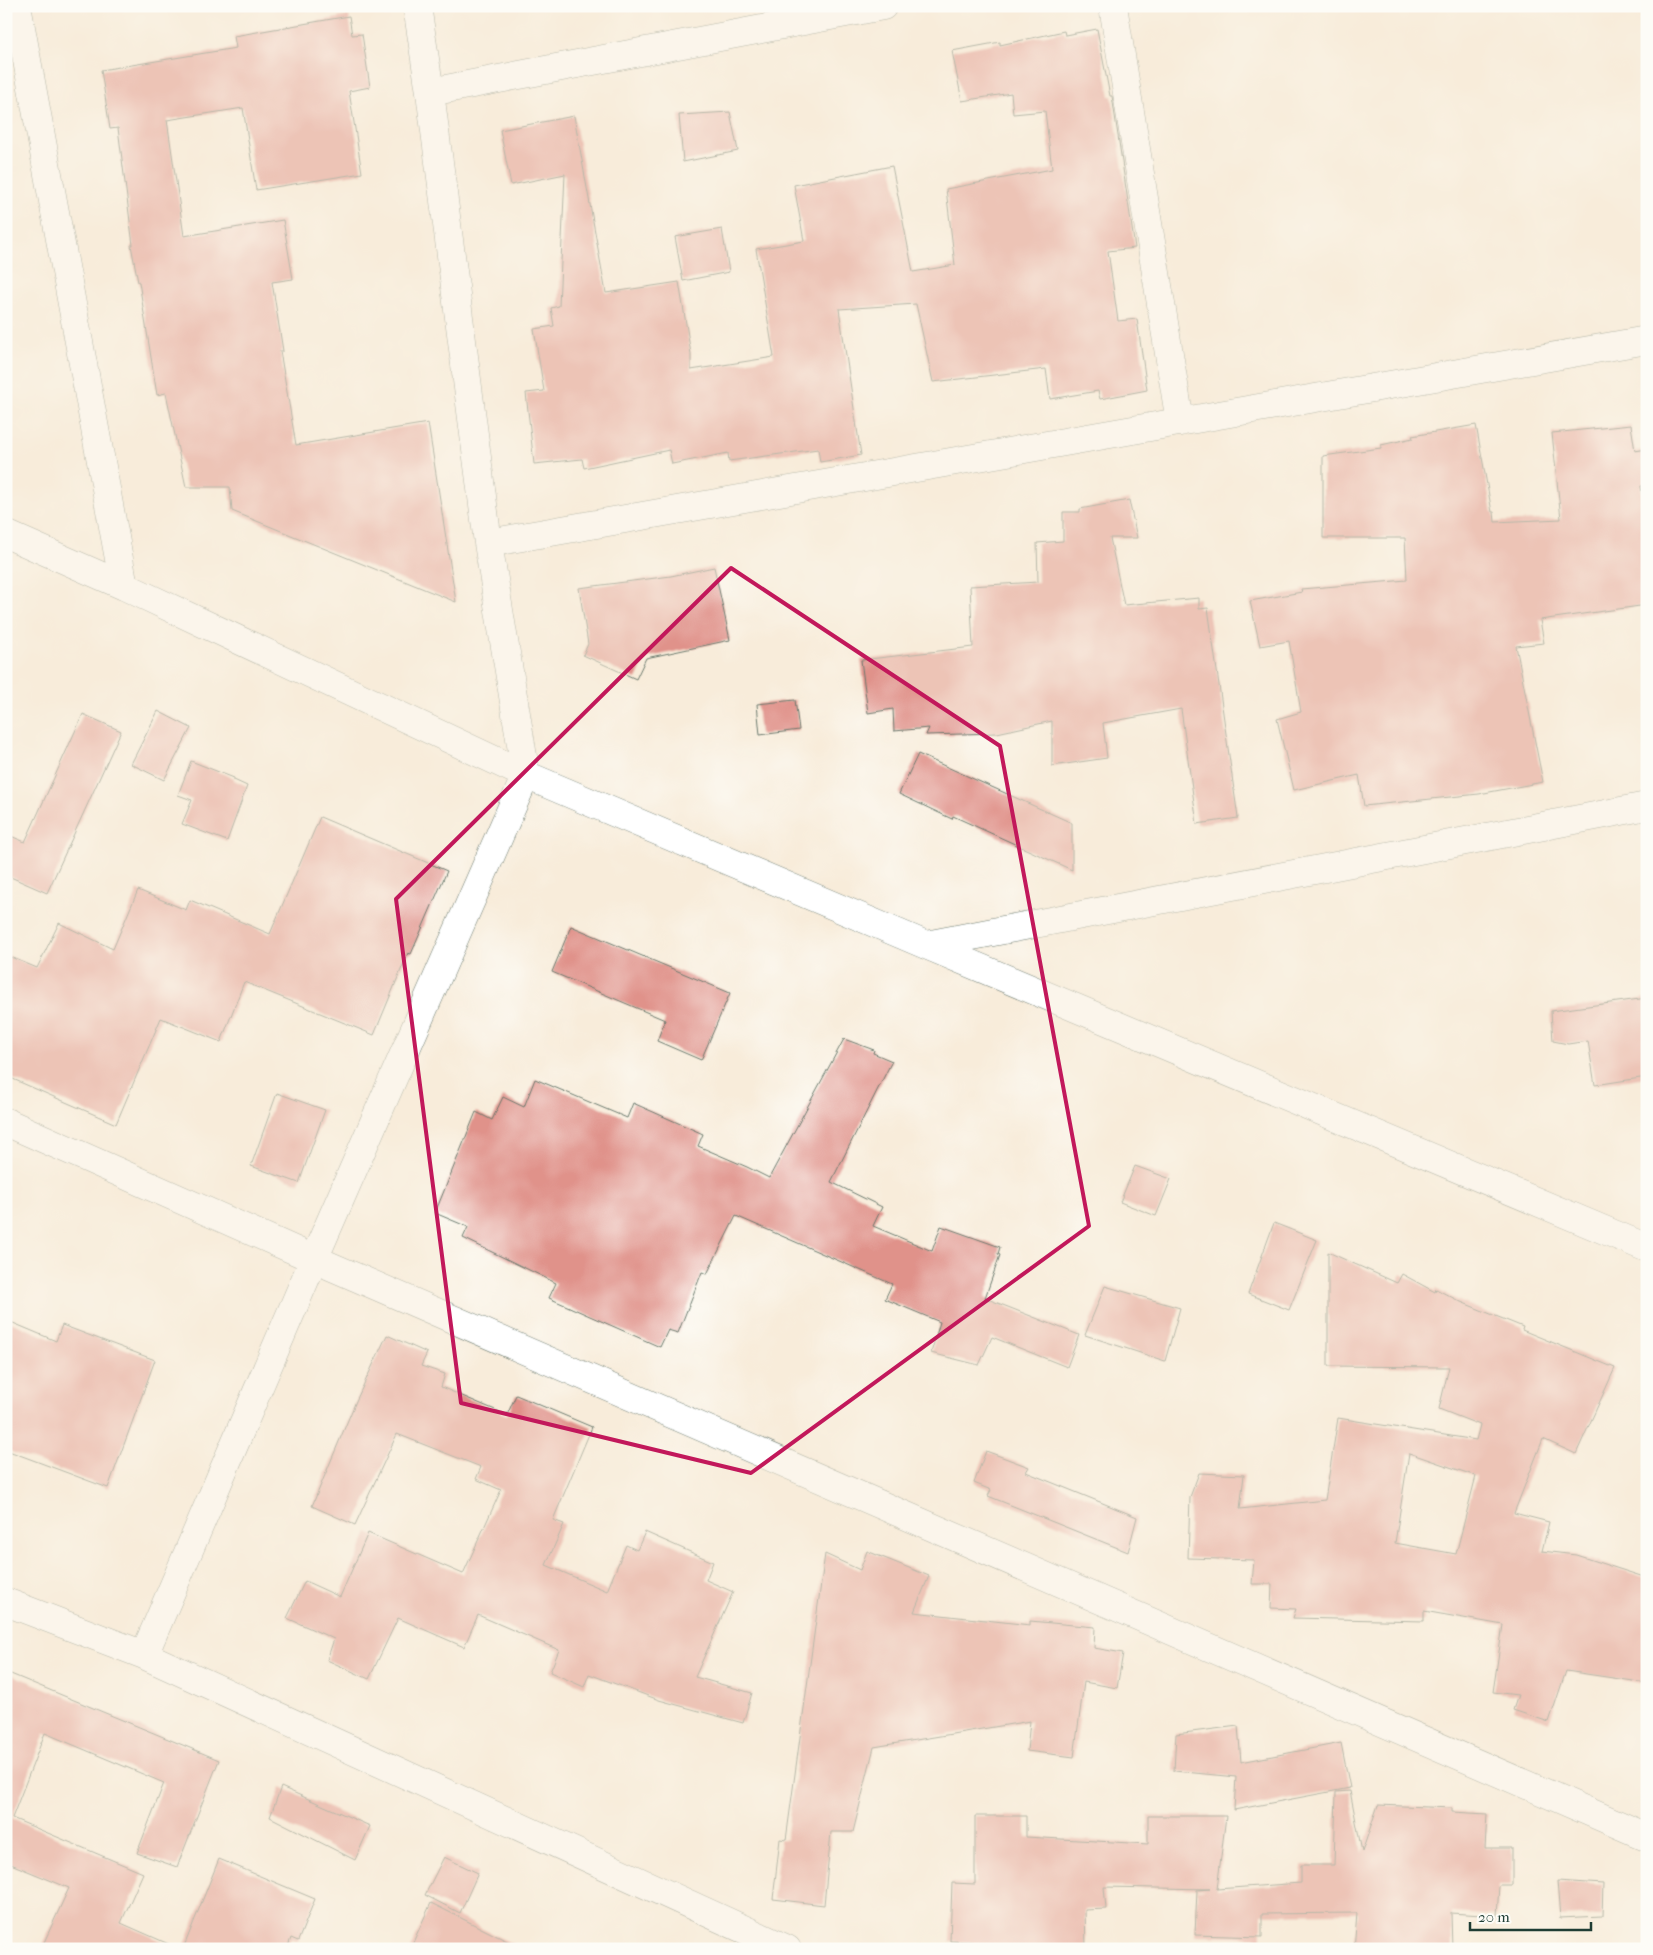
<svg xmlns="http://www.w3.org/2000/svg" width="1653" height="1955" viewBox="0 0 1653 1955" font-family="'IM FELL French Canon',serif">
<rect width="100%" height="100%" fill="#fdfcf7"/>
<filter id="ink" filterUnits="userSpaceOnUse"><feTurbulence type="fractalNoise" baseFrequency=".02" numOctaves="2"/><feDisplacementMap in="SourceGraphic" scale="10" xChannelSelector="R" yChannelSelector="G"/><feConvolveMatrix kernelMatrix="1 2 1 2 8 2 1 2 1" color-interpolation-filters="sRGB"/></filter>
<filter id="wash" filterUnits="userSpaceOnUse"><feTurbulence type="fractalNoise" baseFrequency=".0096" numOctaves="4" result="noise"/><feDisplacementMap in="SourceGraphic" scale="20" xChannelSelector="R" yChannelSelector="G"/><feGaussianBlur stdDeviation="1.12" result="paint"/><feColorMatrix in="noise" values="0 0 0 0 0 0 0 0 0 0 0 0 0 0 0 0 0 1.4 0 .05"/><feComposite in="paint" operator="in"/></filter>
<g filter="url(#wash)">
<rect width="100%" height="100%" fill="#f8ecda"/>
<g id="blocks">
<path fill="#e0928a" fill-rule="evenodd" d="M349 16 352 35 362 34 370 87 349 91 362 173 256 190 243 108 167 120 184 236 283 220 293 279 272 282 283 351H280L296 445 428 423 456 602 232 511 230 487H186L166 393 157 395 139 282H138L131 245H133L118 128 110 129 101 70 236 48 234 36Z
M1097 29 1110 96H1112L1135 248 1108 251 1118 321 1137 319 1147 390 1100 399 1098 391 1050 399 1046 369 933 382 916 304 839 309 861 455 820 462 818 449 729 461 728 453 672 464 669 450 584 468 582 459 534 464 526 393 544 391 534 329 554 326 551 308 559 306 565 174 511 185 500 130 574 116 606 293 679 282 691 354V370L774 357 756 249 804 241 794 185 892 166 913 272 955 265 946 189 1052 169 1045 111 1013 114 1011 93 962 101 952 51 1000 42V45L1064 31 1065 35Z
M730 112 738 151 683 162 679 115Z
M722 229 729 272 683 281 675 237Z
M1476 425 1492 512H1494L1495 522 1561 519 1552 433 1631 425 1635 451 1647 449V485L1641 486 1647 524V605L1540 620 1544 643 1516 646 1543 782 1479 794 1364 806 1359 775 1294 790 1277 719 1301 712 1289 641 1260 646 1250 601 1302 592 1301 589 1407 580 1405 538H1323V456L1381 448V445L1413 438 1412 436Z
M1129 500 1137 538H1110L1124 605 1199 598V609L1208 608 1238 818 1197 824 1181 709 1103 723 1107 758 1052 766V721L997 733 926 735 929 728 894 731 893 709 868 713 861 660 973 647 970 586 1038 582 1037 543 1063 541V512H1080V509Z
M714 567 730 640 646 658 636 679 583 655 588 644 579 588 671 576Z
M795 700 799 730 760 735 757 704Z
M158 711 191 728 164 780 131 764Z
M83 714 121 731 47 893 6 875V834L25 842Z
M918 754 1072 823V870L953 816 952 819 899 794Z
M191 761 234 778V780L247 786 227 841 182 824 192 800 178 795Z
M320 817 447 871 411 954 408 953 374 1035 244 982 221 1042 161 1018 116 1124 6 1076V955L37 968 59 923 113 949 138 890 186 910 190 900 270 934Z
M571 926 730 993 701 1060 657 1041 665 1020 552 972Z
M1647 998V1077L1595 1085 1588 1041 1568 1044 1553 1041 1551 1011Z
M844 1039 874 1050 873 1053 892 1061 831 1182 882 1207 873 1226 932 1251 941 1226 1000 1247 998 1254 1000 1255 985 1298 1079 1335 1067 1367 992 1337 979 1365 931 1353 940 1322 885 1299 892 1284 736 1216 707 1274 702 1272 678 1333 668 1330 660 1347 549 1298 556 1283 463 1238 468 1227 435 1213 476 1112 492 1120 503 1097 524 1107 535 1079 627 1118 633 1103 703 1134 698 1146 747 1167 769 1178Z
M277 1093 325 1110 299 1183 251 1166Z
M1135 1166 1171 1179 1156 1216 1120 1202Z
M1274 1223 1317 1240 1289 1310 1248 1294Z
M1328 1252 1397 1283 1402 1274 1435 1292 1436 1289 1461 1302 1523 1327 1522 1330 1615 1368 1576 1454 1543 1439 1514 1513 1549 1522 1542 1551 1576 1555 1647 1578V1683L1566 1671 1549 1722 1513 1710 1518 1695 1493 1692 1503 1625 1424 1611V1621L1293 1618 1296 1609 1271 1608 1272 1584H1252L1254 1560 1188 1558 1190 1497 1199 1473 1244 1475 1240 1509 1325 1500 1338 1418 1476 1440 1480 1425 1439 1409 1449 1367 1328 1366ZM1409 1453 1476 1476 1456 1554 1395 1543Z
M1105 1286 1180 1308 1165 1361 1085 1335Z
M6 1320 56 1341 62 1325 155 1360 108 1488 6 1450Z
M387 1335 427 1353 421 1366 445 1374 441 1387 507 1415 516 1395 592 1427 553 1520 564 1524 546 1565 607 1591 626 1545 637 1550 645 1532 713 1562 706 1580 733 1592 695 1677 752 1693 743 1723 659 1700 589 1674 584 1687 550 1672 559 1650 478 1615 464 1647 398 1618 369 1679 327 1660 334 1639 287 1618 305 1581 340 1597 368 1533 463 1574 501 1490 476 1479 481 1467 397 1434 355 1525 312 1506 356 1401Z
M986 1451 1029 1467 1026 1472 1137 1517 1128 1552 988 1496 991 1490 974 1483Z
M867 1551 929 1576 914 1612 1030 1625V1621L1095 1627 1094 1648 1123 1653 1117 1688 1084 1682 1074 1757 1027 1751 1030 1721 874 1747 853 1832H831L824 1905 773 1899 780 1839 786 1840 825 1554 860 1570Z
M6 1672 219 1760 177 1867 137 1853 164 1783 45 1733 12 1818 143 1873 121 1923 180 1949H41L69 1888 6 1862Z
M1238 1726 1241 1762 1341 1743 1350 1788 1234 1810 1236 1777 1174 1771 1176 1734Z
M281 1787 370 1826 355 1860 270 1817Z
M1350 1791 1362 1852 1378 1805 1452 1808V1812L1487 1814 1485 1848H1512V1885H1499L1497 1916 1451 1913 1452 1949H1354L1357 1913 1262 1914V1937L1195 1935 1197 1890 1210 1889 1104 1887 1106 1909 1085 1910 1086 1948H969L971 1942 950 1941 952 1883 975 1884V1816H1026V1837L1148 1844V1816H1226L1217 1889 1301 1883V1865H1334L1336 1792Z
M444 1857 478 1873 460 1913 425 1895Z
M219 1859 315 1899 298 1941 291 1938 287 1949H183Z
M1557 1881 1603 1884 1602 1916 1560 1918Z
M431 1903 523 1949H410Z"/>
</g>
</g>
<g filter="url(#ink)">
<use href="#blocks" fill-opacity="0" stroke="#6b7a6e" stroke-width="1"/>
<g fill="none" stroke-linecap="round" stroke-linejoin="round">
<defs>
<path id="minor" d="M17 6 124 586
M1113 6 1180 422
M430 92 883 6
M6 534 124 586 526 775 926 945 1647 1248
M488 543 1647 340
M926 945 1647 806
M6 1122 314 1259 1647 1837
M6 1602 144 1655 787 1949
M144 1655 314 1259 526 775 488 543 430 92 417 6"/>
</defs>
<use href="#minor" stroke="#6b7a6e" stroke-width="29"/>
<use href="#minor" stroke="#fff" stroke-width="28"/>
</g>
</g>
<path d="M0 0H1653V1955H0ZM731 568 1000 746 1089 1226 751 1473 461 1403 396 899Z" fill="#f8ecda" fill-opacity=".55" fill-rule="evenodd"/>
<path fill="none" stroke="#c2185b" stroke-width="4" stroke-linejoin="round" d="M731 568 1000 746 1089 1226 751 1473 461 1403 396 899Z"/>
<rect width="1653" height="1955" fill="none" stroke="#fdfcf7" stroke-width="25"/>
<path d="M1470 1922v8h121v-8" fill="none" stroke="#1f3d34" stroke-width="2.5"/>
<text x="1478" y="1922" font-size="15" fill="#1f3d34" stroke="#fdfcf7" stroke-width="4" paint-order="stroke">20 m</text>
</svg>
